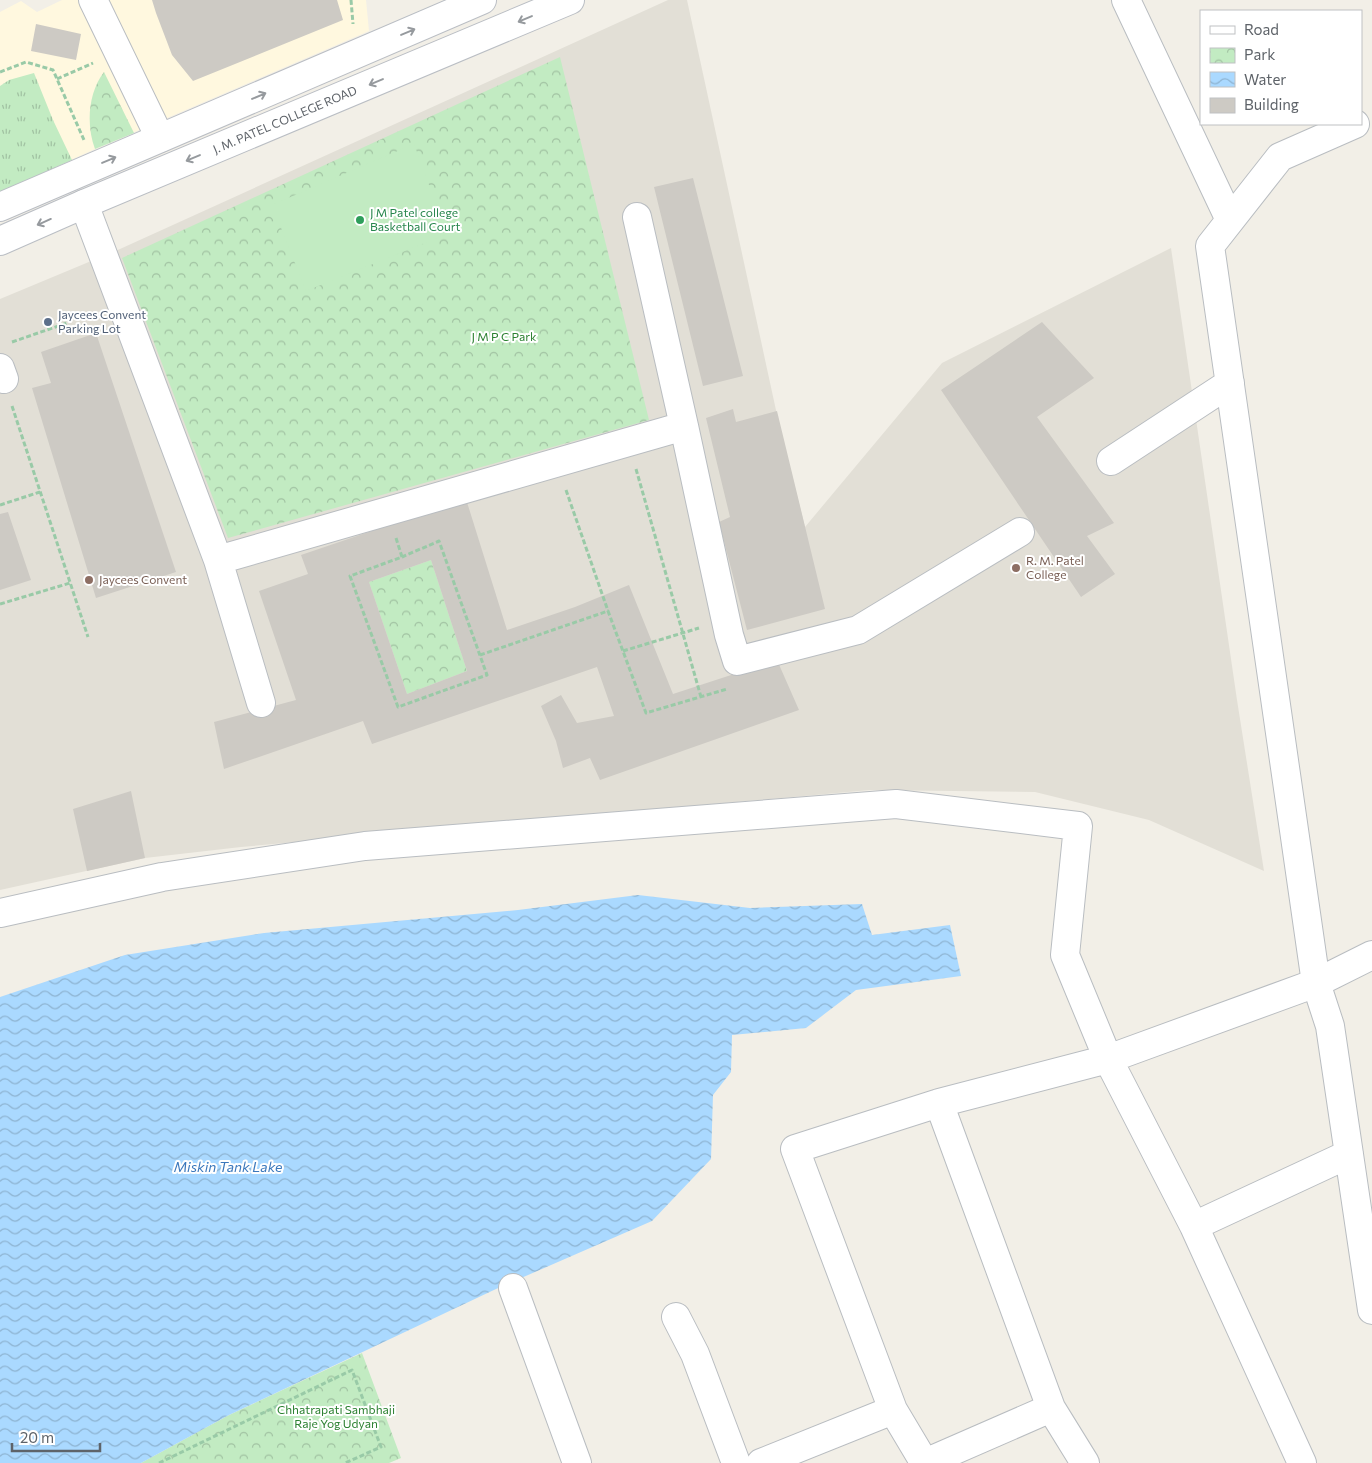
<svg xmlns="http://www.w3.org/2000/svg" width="1372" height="1463" viewBox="0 0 1372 1463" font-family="Commissioner,sans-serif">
<defs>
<pattern id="grass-tufts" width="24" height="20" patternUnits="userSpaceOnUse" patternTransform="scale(1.25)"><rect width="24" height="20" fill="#c2ebc2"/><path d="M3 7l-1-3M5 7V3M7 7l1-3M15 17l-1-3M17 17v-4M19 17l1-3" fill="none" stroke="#a1c2a2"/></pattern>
<pattern id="park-crowns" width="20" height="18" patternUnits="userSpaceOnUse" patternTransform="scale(1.25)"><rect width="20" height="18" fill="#c2ebc2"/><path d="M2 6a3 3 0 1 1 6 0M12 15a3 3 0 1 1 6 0" fill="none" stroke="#a1c2a2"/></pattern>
<pattern id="water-waves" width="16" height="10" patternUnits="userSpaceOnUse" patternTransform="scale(1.25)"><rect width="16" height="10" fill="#aad9ff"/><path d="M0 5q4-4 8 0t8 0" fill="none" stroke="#8eb4d2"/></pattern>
</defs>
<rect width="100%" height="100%" fill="#f2efe7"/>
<path fill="#fff8df" d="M62 0H366L369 31 95 149 0 192V12L21 1 37 12Z"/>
<path fill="#e2dfd6" d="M668 0H687L779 424 805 527 942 363 1171 248 1237 700 1264 871 1149 820 1035 792 870 790 241 847 145 858 0 890V299L120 249Z"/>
<path fill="url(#grass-tufts)" d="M34 73 53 120 72 160 0 192V86L9 80Z"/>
<path fill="url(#park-crowns)" d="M560 57 649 420 228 538 122 258Z
M104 72 134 133 95 149C86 125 88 93 104 72Z
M431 560 467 671 407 694 369 582Z
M362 1353 401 1458 389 1463H141L229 1415Z"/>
<path fill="#c2ebc2" d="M414 144 447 234 306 291 272 205Z"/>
<path fill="url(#water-waves)" d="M638 895 750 908 862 904 872 935 950 925 961 976 856 990 806 1028 732 1035 731 1072 713 1095 711 1159 652 1221 496 1289 229 1415 141 1463H0V997L125 955 264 933 518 910Z"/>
<path fill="#cdcac4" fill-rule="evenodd" d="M152 0H337L343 20 193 81 172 55 156 13Z
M36 24 81 34 76 60 31 51Z
M693 178 743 376 703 386 654 187Z
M1042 322 1094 378 1037 417 1114 523 1087 536 1115 574 1081 597 941 390Z
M96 333 176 572 96 598 32 388 51 383 41 352Z
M733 409 736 422 777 411 825 609 747 630 719 522 730 517 706 418Z
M466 499 507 630 575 607 629 585 673 694 777 660 799 710 600 780 590 758 563 768 556 741 541 706 561 695 577 723 614 716 597 667 372 744 363 721 224 769 214 722 296 700 259 591 308 574 301 555ZM431 560 467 671 407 694 369 582Z
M8 512 31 580 0 590V514Z
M131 791 145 858 87 871 73 809Z"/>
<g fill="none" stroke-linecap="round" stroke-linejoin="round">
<defs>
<path id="minor" d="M93 0 160 138
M1126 0 1230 220
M1355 124 1280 157 1210 246 1316 983 1372 955
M84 204 218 560 684 426 729 635 737 661 858 630 1020 532
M637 217 684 426
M0 368 4 379
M1111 461 1230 383
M218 560 261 703
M0 913 162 877 365 846 896 804 1078 826 1065 955 1108 1059 1316 983 1330 1026 1372 1310
M1194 1226 1349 1154
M513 1288 577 1463
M676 1317 695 1354 736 1463
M1051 1408 1085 1463
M893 1410 795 1149 939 1103
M761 1463 893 1410 924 1462
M925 1463 1051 1408 939 1103 1108 1059 1194 1226 1302 1463"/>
<path id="secondary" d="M0 207 482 0
M0 241 84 204 570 0"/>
</defs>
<use href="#minor" stroke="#b9bdc1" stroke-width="30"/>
<use href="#secondary" stroke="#babec4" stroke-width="30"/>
<path stroke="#99caa7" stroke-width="3" stroke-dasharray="5 2.5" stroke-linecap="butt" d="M351 0 353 24
M0 72 26 62 53 70 84 140
M57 79 93 63
M12 342 67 323
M12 406 88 637
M636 469 701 697
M566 490 608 611
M0 505 40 492
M396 538 402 557 350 576 398 707 487 675 439 541 402 557
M0 604 70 583
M623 651 699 628
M480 655 608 611 646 713 727 689
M159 1463 352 1370 381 1447 345 1463"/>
<use href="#minor" stroke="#fff" stroke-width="28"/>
<use href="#secondary" stroke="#fff" stroke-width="28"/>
</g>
<defs><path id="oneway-shaft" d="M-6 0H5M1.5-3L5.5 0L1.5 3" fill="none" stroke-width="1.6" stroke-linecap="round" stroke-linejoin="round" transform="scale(1.25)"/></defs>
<g stroke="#969a9e">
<use href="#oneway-shaft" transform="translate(525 19) rotate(157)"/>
<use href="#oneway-shaft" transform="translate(408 32) rotate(-23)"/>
<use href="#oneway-shaft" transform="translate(376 82) rotate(157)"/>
<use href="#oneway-shaft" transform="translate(259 96) rotate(-23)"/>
<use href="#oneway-shaft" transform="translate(193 158) rotate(157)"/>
<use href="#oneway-shaft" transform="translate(109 160) rotate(-23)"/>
<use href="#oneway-shaft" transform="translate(44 222) rotate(156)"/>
</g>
<circle fill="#2e9e5b" stroke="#fff" stroke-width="2" cx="360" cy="220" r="5"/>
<circle fill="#5c6f8a" stroke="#fff" stroke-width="2" cx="48" cy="322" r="5"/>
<g fill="#8d6e63" stroke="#fff" stroke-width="2">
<circle cx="1016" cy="568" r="5"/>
<circle cx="89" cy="580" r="5"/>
</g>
<g text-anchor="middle" stroke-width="4" stroke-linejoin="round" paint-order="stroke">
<g font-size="12" fill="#5e6369" stroke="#fff">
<text transform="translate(285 120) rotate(-23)" y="4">J. M. PATEL COLLEGE ROAD</text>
</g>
<g font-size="12" fill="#27864d" stroke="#fff" text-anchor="start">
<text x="370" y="217">J M Patel college<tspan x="370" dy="14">Basketball Court</tspan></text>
</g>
<g font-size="12" fill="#4e5e75" stroke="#fff" text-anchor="start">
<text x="58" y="319">Jaycees Convent<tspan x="58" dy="14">Parking Lot</tspan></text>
</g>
<g font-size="12" fill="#2c8131" stroke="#fff">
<text x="504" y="341">J M P C Park</text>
<text x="336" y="1414">Chhatrapati Sambhaji<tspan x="336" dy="14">Raje Yog Udyan</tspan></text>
</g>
<g font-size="12" fill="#785e54" stroke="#fff" text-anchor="start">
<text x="1026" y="565">R. M. Patel<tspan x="1026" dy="14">College</tspan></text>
<text x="99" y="584">Jaycees Convent</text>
</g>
<g font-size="14" font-style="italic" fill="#3b78bc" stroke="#fff">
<text x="228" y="1172">Miskin Tank Lake</text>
</g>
</g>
<rect x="1200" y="10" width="162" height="115" fill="#ffffff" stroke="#bfc1c3"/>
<rect x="1210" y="26" width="25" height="8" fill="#ffffff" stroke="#bfc1c3"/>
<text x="1244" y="35" font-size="15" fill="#5e6369">Road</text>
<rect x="1210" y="48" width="25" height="15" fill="url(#park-crowns)" stroke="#bfc1c3"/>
<text x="1244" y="60" font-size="15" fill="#5e6369">Park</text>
<rect x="1210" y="72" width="25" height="15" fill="url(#water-waves)" stroke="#bfc1c3"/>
<text x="1244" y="85" font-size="15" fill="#5e6369">Water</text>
<rect x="1210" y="98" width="25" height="15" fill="#cdcac4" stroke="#bfc1c3"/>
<text x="1244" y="110" font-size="15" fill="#5e6369">Building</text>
<path d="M12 1443v8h88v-8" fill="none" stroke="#5e6369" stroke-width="2.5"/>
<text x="20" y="1443" font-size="15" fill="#5e6369" stroke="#ffffff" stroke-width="4" paint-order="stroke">20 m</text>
</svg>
